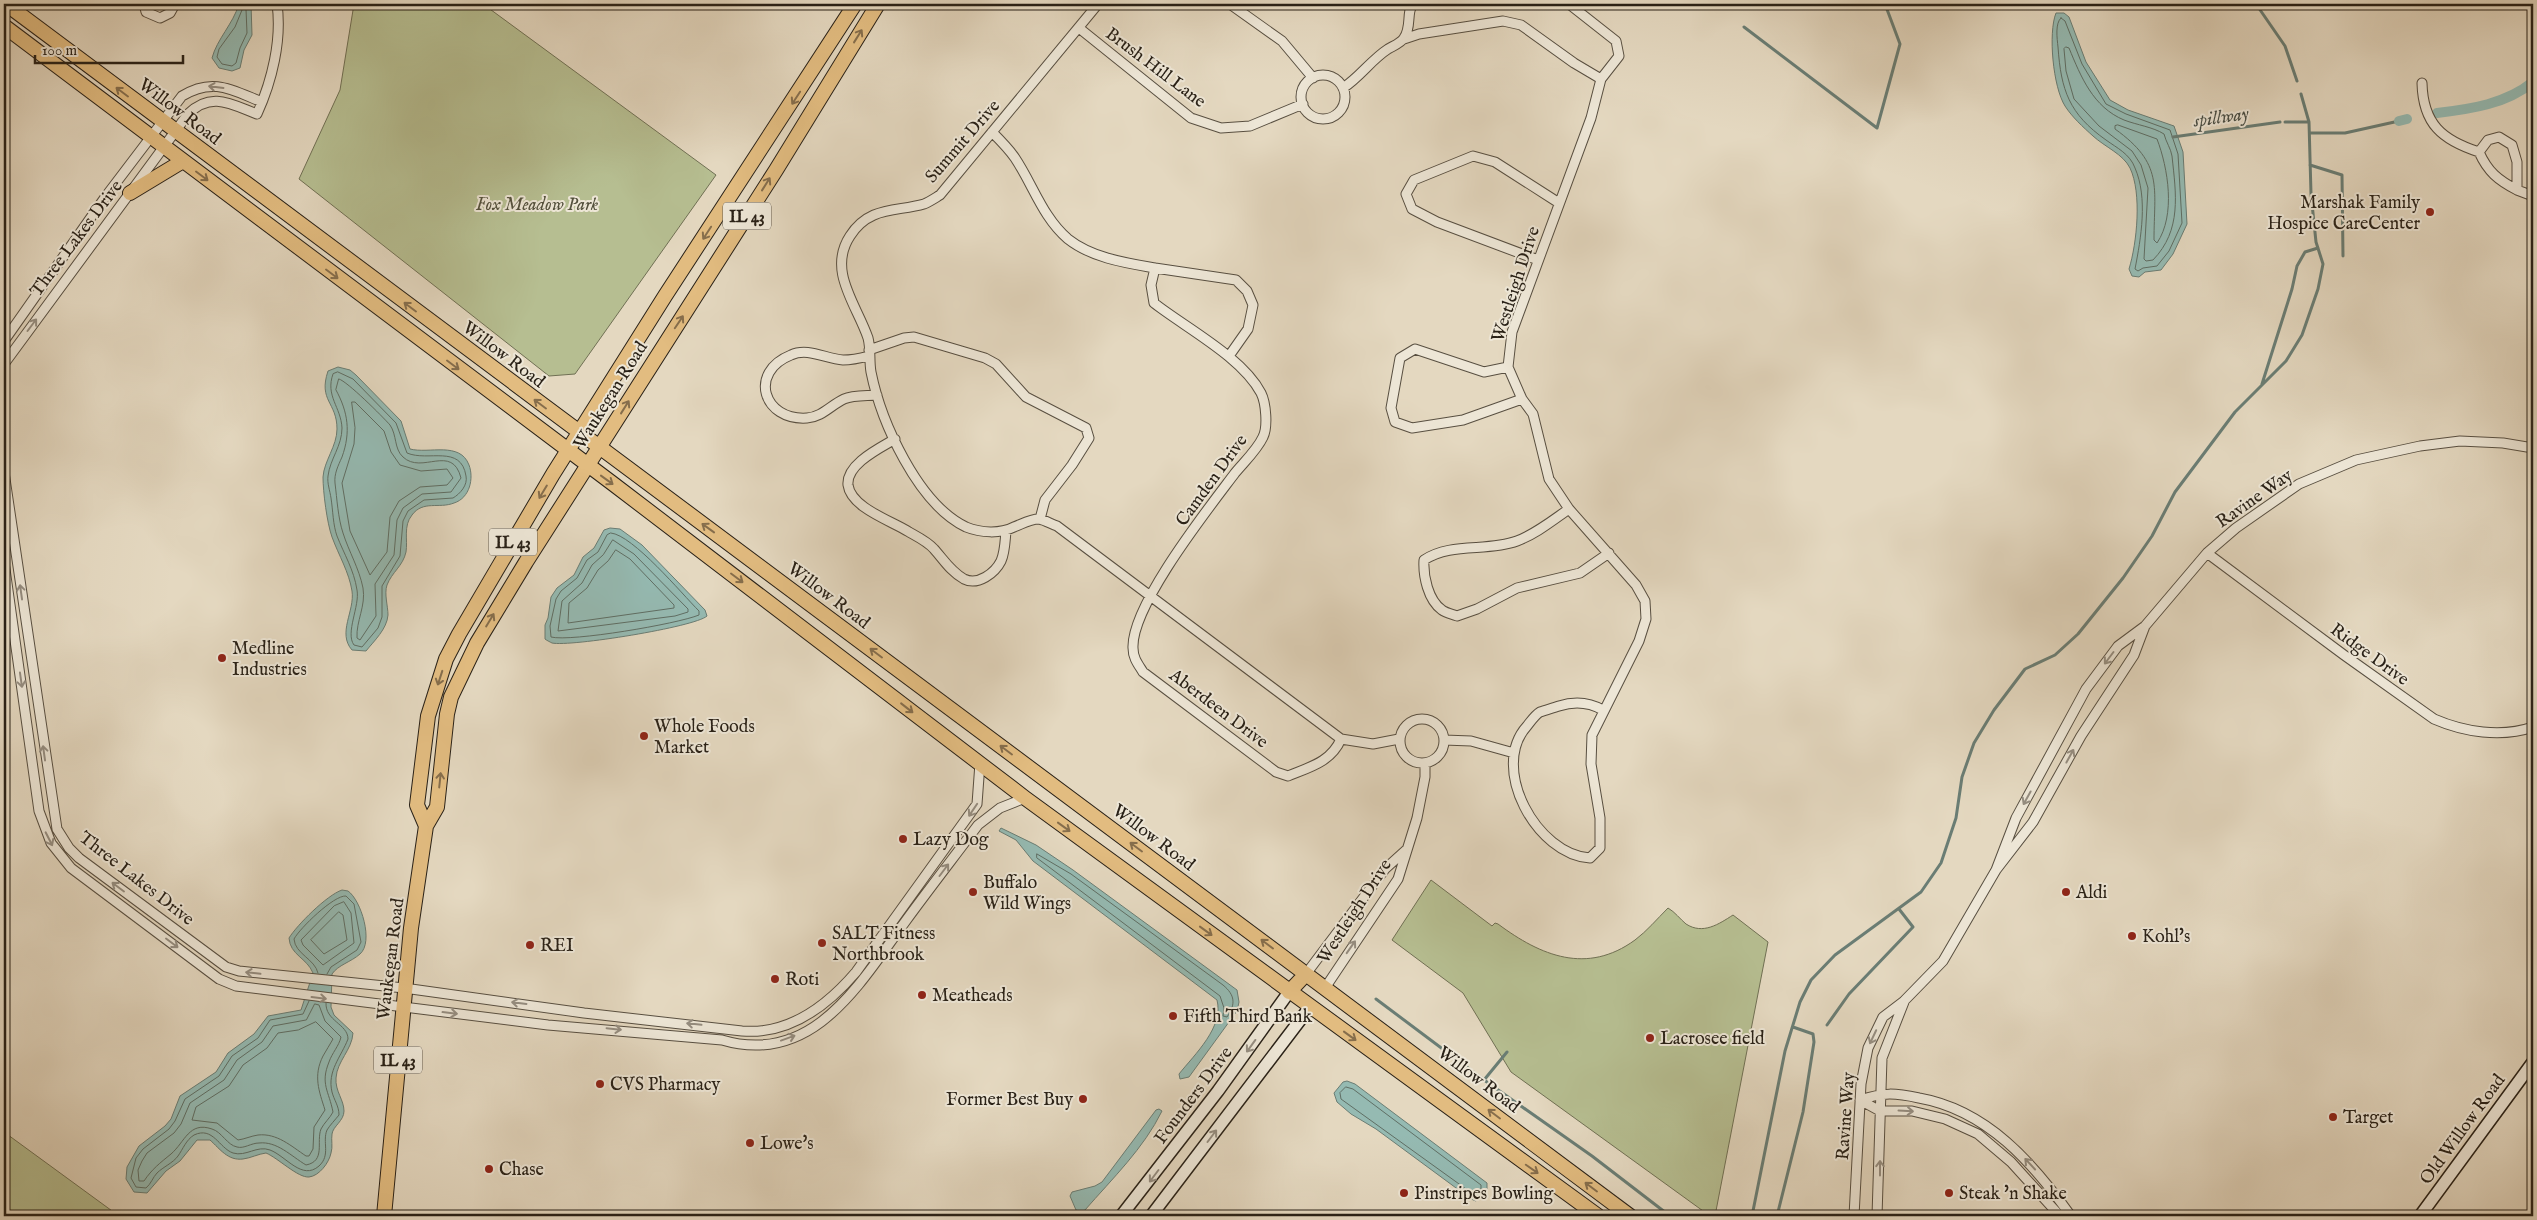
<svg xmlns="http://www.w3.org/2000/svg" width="2537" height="1220" viewBox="0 0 2537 1220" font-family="'IM FELL English',serif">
<rect width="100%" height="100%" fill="#e4d8c0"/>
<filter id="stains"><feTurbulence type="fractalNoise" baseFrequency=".004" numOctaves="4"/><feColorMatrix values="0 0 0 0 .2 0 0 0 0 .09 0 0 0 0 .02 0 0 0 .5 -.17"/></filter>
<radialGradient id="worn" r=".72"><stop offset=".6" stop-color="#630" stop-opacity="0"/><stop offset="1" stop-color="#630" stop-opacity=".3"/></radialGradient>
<path fill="#b6be91" stroke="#707054" d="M354 4H483L716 175 575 374 549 376 299 179 340 90Z
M1431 880 1492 926 1495 923 1498 924C1541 956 1587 975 1635 940 1647 931 1657 919 1668 908 1675 912 1680 919 1686 924 1703 935 1719 924 1733 915L1768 942 1715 1216H1710L1511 1072 1463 993 1392 940Z
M4 1132 119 1216H4Z"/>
<path fill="#95bab2" stroke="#6a7d74" d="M239 4H251L252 35 244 50 240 68 232 71 219 68 212 58C217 39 233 24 239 4Z
M2056 13H2064L2069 17 2086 62 2110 100 2128 110 2174 126 2183 152 2187 224 2173 254 2161 270 2145 272 2139 277 2132 276 2129 269C2137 243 2142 193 2130 168 2123 154 2105 147 2093 136 2083 127 2072 117 2065 106 2053 87 2048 33 2056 13Z
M338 367 350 370 356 375 401 421 410 449C429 454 460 441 469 465 474 478 470 498 454 503 439 509 423 500 412 515 403 526 408 540 406 552 403 566 392 572 387 585 384 594 388 606 388 615 387 629 374 641 366 651L352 650C337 633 355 611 352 591 349 572 339 556 332 537 327 523 323 492 323 477 324 461 337 446 337 429 337 402 318 401 328 371Z
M610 528 620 529 642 545 705 610 707 616C695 627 570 647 552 643 550 642 546 640 545 639V625L548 618 551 597 557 588 574 575 583 557 594 548 604 530Z
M1001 828 1036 845 1073 870 1237 990 1239 1002 1237 1011 1189 1077 1180 1079 1179 1074C1195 1054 1224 1027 1217 1000L1033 861 1016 840 999 831Z
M342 890 348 891C361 900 374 942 360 954 351 962 338 965 332 974L331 1007 334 1015 353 1033C352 1050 337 1061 336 1078 335 1091 344 1100 344 1111 344 1121 333 1126 332 1134 331 1140 333 1147 331 1153 329 1163 319 1176 309 1177 298 1178 278 1158 266 1153 258 1154 251 1158 243 1159 228 1161 220 1149 210 1140H197L180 1161 166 1171 147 1193 134 1192 126 1179 127 1167 139 1146 165 1126 171 1119 180 1096 216 1072 228 1053 254 1034 268 1016 301 1010 313 973C307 958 290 955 289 938 297 925 327 895 342 890Z
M1347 1081 1355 1084 1487 1183V1191L1476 1201 1471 1199 1376 1129 1351 1114 1337 1102 1334 1093 1343 1082Z
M1159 1109 1162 1111C1144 1148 1112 1179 1085 1210L1082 1212 1076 1210 1070 1196 1072 1192 1095 1186 1102 1182 1156 1110Z"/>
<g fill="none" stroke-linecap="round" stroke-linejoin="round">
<path stroke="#5f6e64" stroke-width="1" d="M246 9 247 33 240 48 236 63 232 66 222 64 217 57 219 49 235 27 242 10Z
M2061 18 2065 21 2082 64 2106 104 2126 114 2170 130 2178 154 2182 223 2169 251 2157 266 2143 268 2138 271 2135 269C2141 238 2148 198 2135 168 2130 154 2117 148 2106 140 2069 114 2061 90 2058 47 2057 38 2055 23 2061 18Z
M2066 47 2069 48C2081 77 2093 107 2124 120 2137 125 2153 127 2164 134 2166 142 2171 149 2172 156 2176 194 2182 230 2153 260L2146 261 2144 259 2148 188 2141 165 2132 151 2099 126 2074 99 2066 71 2064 49Z
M2118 125 2157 139C2168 168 2176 215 2157 243L2154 240C2154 187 2164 164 2115 129V126Z
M338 372 353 379 396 423 407 453C428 462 461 444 466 476 468 485 460 494 453 498L424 500 408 511 403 521 400 556 382 586V617L378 628 362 647 354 645C345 633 360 606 357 590 354 570 344 554 337 536 333 525 333 511 331 498 330 491 327 483 328 476 330 459 342 446 342 428 341 407 325 396 333 374Z
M339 379C347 381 383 417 390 425 397 435 394 449 403 457 422 475 452 443 461 478L451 492 422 494 403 508 397 520 394 555 375 584 376 616 360 640 357 638C356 621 366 606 363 588 359 568 349 552 343 533 338 518 337 499 335 483 334 474 338 466 342 457 351 432 348 412 336 390Z
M352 402H355L384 431 391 452 400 465 421 471 447 469 453 478 447 485 420 487 399 501 390 517 387 552 370 575 350 531 342 483 354 444 355 428Z
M611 533C633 535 682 594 699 611V615C677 624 571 642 551 637L550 626 556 599 561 591 577 578 587 560 598 552 607 535Z
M613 540 634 554 688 609V612L675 616 558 631 562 601 582 583 592 565 603 555Z
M616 550 630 559 674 605V608L568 623 569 603 587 588 598 570 608 561Z
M1037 854 1071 874 1223 985C1235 995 1236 1004 1227 1017L1223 1016 1224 1008 1220 996 1053 870 1037 858Z
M344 902 351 913 354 943 323 965 303 945 301 940 334 906Z
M339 912 343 915 347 940 324 954 311 940Z
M318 973C315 959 295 954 294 939 300 928 334 895 346 896L354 904 361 942 357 950 331 967 327 974
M309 1001 303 1014 270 1020 258 1038 232 1056 219 1076 185 1099 175 1121 169 1129 143 1149 136 1158 131 1178 136 1187 146 1188C151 1184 153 1177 157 1173 163 1167 173 1163 178 1156 183 1149 186 1140 194 1135 213 1126 219 1148 233 1153 246 1157 257 1145 270 1150 286 1156 302 1181 319 1166 331 1155 322 1142 327 1130 330 1125 335 1120 339 1115 339 1106 334 1100 332 1092 327 1071 341 1057 348 1039 348 1024 325 1021 326 1003
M315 1004 319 1005 325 1021 341 1037C339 1046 332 1053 329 1062 320 1084 329 1091 333 1112 330 1118 324 1123 321 1129 316 1142 326 1161 306 1165 291 1156 277 1141 259 1143 251 1143 244 1149 237 1147 227 1145 222 1132 212 1129 189 1121 185 1142 171 1154 160 1163 152 1169 144 1181H139L138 1170 142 1161 147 1153 174 1133 181 1124 190 1103 224 1080 237 1060 262 1042 273 1026 306 1020Z
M316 1022 333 1039C330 1045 326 1050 323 1056 313 1076 319 1091 325 1110L314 1127 313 1149 309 1156H306C291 1146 277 1133 258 1135 251 1136 245 1139 238 1140L217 1123 192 1120 196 1107 229 1086 243 1065 267 1048 278 1033 298 1030Z
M1346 1087 1353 1089 1481 1185V1189L1473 1194 1341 1099 1340 1093Z"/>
<path stroke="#6a7d74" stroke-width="3" d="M2256 4 2285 46 2297 81
M1744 27 1877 128 1900 44 1885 4
M2285 122H2309
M2310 133H2345L2399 121
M2173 137 2280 122
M2310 165 2342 175 2343 256
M2262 384 2292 289 2297 266 2305 252 2318 248
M1376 999 1484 1080
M1827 1025 1849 994 1913 927 1899 909
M1507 1052 1484 1080 1592 1156 1670 1216
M1752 1216 1785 1051 1800 1002 1811 980 1835 955 1921 892 1941 863 1956 818 1962 777 1974 743 1994 710 2025 669 2055 655 2078 634 2123 578 2152 536 2175 492 2235 412 2286 361 2302 335 2318 289 2323 264 2316 242 2311 194 2309 122 2301 94
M1777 1216 1803 1112 1814 1042 1813 1034 1793 1027"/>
<path stroke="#95bab2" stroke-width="10" d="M2437 113C2471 109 2506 104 2533 82
M2399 121 2407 119"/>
<defs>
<path id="street" d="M144 4 146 12 160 18 170 13 175 4
M1098 4 940 195C935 198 929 202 924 204 896 212 869 206 850 236 827 271 857 305 868 338 871 349 869 361 871 372 881 422 918 504 966 527 981 533 1000 534 1014 527 1022 524 1030 519 1039 519 1045 520 1051 524 1057 526L1341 739 1373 744 1399 739
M1230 4 1282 41 1313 78
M1569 4 1616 41 1619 56 1601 79 1591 118 1512 332 1508 367 1522 399 1533 414 1549 479 1569 509 1636 585 1645 601 1646 619 1639 641 1592 735 1591 764 1600 818V848L1590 858C1537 855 1489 768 1527 726 1531 721 1535 715 1540 712 1546 710 1553 708 1559 706 1574 701 1589 702 1603 710
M1079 28 1191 118 1221 128 1250 126 1303 104
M1404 39 1419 34 1503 21 1521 25 1574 63 1601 79
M1301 97a22 22 0 1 1 44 0a22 22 0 1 1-44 0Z
M2422 83C2423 124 2442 140 2479 152
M1343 88C1360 77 1371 60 1388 49 1393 46 1401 43 1404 38 1412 27 1406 12 1413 4
M992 132C1000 140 1009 149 1015 158 1033 185 1043 218 1068 239 1092 258 1126 263 1155 268L1151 285 1154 303C1186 328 1242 357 1261 393 1266 403 1268 427 1263 437 1257 450 1244 462 1235 473 1208 509 1131 606 1133 648 1133 658 1138 664 1143 672L1276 772 1288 776C1310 767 1331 762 1341 739
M2517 190C2498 180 2488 172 2479 152L2488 140 2499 137 2512 145 2517 162V190L2533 196
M1538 260 1437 222 1412 209 1406 194 1414 180 1473 156 1495 162 1559 203
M1155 268 1236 280 1247 291 1253 305 1248 329 1229 356
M4 341 106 196 182 96C213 77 232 90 262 102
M869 350 904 338 914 337 985 358 996 364 1026 397 1086 428 1089 438 1072 465 1045 500 1040 519
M869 356C861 358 852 360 843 360 826 359 808 347 791 355 748 372 763 421 807 418 822 417 831 405 844 399 853 395 867 396 877 395
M4 364 188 114C211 91 231 104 257 114 272 81 282 40 277 4
M1508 367 1484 372 1415 349 1400 358 1391 408 1395 422 1412 428 1463 420 1522 399
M895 439C880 448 846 464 848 485 851 508 892 521 909 532 918 537 928 542 934 549 943 559 951 572 964 579 978 586 995 573 1001 561 1005 552 1005 541 1006 531
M4 472 57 829 69 848 79 858 226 967 239 971 404 988 584 1013 742 1031C789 1035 827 1006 856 972L977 804 980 763
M1569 509C1553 520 1536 534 1517 541 1487 552 1451 542 1424 560 1423 576 1428 600 1442 610 1446 613 1452 614 1457 616L1477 609 1517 588 1580 573 1609 553
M2207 553 2344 655 2434 719C2464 732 2501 738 2533 727
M4 562 39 811 51 843 71 868 219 979 236 986 548 1025 722 1040C813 1067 860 983 905 922 929 889 954 857 978 825L1000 808 1025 798
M1400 741a22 22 0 1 1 44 0a22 22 0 1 1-44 0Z
M1444 740 1471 741 1514 753
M1996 870 2016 818 2086 689 2118 646 2145 626 2207 553 2236 528 2299 484 2356 460 2420 446 2460 441 2503 443 2533 448
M1306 974 1385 869 1406 850
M1325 988 1398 879 1417 818 1425 777V763
M1860 1100C1884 1092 1895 1093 1919 1098 1987 1110 2033 1163 2071 1216
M1860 1100 1880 1111H1912L1945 1119 1978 1134 2011 1162 2060 1216
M1854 1216 1861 1084 1868 1048 1883 1017 1904 1001 1943 961 1996 870 2033 822 2081 736 2134 655 2145 626
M1877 1216 1882 1058 1904 1002"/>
<path id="secondary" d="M1121 1216 1218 1091 1289 992
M1151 1216 1310 1007
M2420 1216 2533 1062"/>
<path id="primary" d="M6 4 1630 1216
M4 26 612 483 1025 798 1598 1216
M130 193 183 161
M426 826 417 805 428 716 446 659 459 634 553 474 665 296 855 4
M1289 992 1306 974
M384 1216 411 928 426 826 437 807 447 714 451 697 477 643 526 562 776 170 878 4"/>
</defs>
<use href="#street" stroke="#584f41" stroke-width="11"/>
<use href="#secondary" stroke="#292117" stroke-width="14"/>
<use href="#primary" stroke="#292117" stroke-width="16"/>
<use href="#street" stroke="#ede6d6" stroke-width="9"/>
<use href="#secondary" stroke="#ede6d6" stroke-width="11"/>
<use href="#primary" stroke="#e2bc80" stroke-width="14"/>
</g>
<defs><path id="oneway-shaft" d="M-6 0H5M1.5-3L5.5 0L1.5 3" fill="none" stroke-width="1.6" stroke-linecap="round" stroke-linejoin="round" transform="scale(1.25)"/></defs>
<g stroke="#866e4c">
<use href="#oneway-shaft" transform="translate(858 36) rotate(-58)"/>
<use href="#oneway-shaft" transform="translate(122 92) rotate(-143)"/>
<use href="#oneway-shaft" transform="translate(796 98) rotate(123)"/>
<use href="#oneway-shaft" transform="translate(202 176) rotate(37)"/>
<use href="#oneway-shaft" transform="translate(766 184) rotate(-58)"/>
<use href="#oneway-shaft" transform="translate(707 233) rotate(123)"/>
<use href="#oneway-shaft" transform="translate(332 274) rotate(37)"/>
<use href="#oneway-shaft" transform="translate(410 307) rotate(-143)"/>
<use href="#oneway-shaft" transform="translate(679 322) rotate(-56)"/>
<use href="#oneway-shaft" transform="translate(453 365) rotate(37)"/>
<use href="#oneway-shaft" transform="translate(540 404) rotate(-143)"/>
<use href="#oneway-shaft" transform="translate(625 407) rotate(-58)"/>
<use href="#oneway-shaft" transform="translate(607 480) rotate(36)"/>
<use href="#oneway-shaft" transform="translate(543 492) rotate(121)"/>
<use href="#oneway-shaft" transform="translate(708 528) rotate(-144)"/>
<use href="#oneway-shaft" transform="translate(737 578) rotate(37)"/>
<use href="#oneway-shaft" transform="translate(490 620) rotate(-59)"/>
<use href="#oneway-shaft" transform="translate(876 653) rotate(-143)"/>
<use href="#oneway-shaft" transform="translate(440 678) rotate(108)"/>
<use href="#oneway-shaft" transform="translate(907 708) rotate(38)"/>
<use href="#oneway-shaft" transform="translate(1006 750) rotate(-143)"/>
<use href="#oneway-shaft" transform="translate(440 780) rotate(-84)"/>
<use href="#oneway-shaft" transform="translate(1064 827) rotate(36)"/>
<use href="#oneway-shaft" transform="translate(1136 847) rotate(-143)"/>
<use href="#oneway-shaft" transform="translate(1206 931) rotate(36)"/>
<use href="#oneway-shaft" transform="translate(1267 944) rotate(-143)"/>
<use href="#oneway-shaft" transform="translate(1350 1036) rotate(36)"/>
<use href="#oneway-shaft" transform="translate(1494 1114) rotate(-143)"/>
<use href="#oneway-shaft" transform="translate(1532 1169) rotate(35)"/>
<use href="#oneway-shaft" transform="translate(1591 1187) rotate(-143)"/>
</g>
<g stroke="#958d80">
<use href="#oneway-shaft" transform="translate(216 87) rotate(-173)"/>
<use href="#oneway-shaft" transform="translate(32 325) rotate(-53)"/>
<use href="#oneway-shaft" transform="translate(21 592) rotate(-98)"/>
<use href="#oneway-shaft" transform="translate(2109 658) rotate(127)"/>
<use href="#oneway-shaft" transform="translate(21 680) rotate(82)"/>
<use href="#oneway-shaft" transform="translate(44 753) rotate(-98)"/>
<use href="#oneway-shaft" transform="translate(2070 756) rotate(-61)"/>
<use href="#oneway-shaft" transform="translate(2027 798) rotate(119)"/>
<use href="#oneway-shaft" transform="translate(973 810) rotate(124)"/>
<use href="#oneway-shaft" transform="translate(49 839) rotate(63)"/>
<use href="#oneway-shaft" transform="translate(944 870) rotate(-53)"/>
<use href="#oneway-shaft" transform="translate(118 887) rotate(-143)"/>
<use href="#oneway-shaft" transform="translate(172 943) rotate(37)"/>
<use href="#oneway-shaft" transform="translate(1351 947) rotate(-55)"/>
<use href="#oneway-shaft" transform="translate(253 973) rotate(-174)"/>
<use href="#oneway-shaft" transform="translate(319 998) rotate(7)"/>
<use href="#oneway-shaft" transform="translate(519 1003) rotate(-173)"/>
<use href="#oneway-shaft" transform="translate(450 1013) rotate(7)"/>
<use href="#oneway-shaft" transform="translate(694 1024) rotate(-174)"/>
<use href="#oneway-shaft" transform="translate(614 1029) rotate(6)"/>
<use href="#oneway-shaft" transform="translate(1873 1037) rotate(115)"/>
<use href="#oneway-shaft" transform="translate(788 1038) rotate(-20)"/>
<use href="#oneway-shaft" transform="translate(1251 1046) rotate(126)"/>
<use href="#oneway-shaft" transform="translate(1906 1111) rotate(3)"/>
<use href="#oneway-shaft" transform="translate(1212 1136) rotate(-53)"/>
<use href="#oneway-shaft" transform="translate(2030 1164) rotate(-133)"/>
<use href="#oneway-shaft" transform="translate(1880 1168) rotate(-90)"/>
<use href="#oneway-shaft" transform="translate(1154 1176) rotate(127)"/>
</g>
<g fill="#8f2418" stroke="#ede6d6" stroke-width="2">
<circle cx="2430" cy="212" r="5"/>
<circle cx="222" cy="658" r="5"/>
<circle cx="644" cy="736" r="5"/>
<circle cx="903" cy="839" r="5"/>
<circle cx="973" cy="892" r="5"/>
<circle cx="2066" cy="892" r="5"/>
<circle cx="2132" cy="936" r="5"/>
<circle cx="822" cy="943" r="5"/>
<circle cx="530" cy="945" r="5"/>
<circle cx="775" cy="979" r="5"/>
<circle cx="922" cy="995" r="5"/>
<circle cx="1173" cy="1016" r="5"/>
<circle cx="1650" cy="1038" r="5"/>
<circle cx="600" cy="1084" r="5"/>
<circle cx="1083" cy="1099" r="5"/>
<circle cx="2333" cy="1117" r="5"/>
<circle cx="750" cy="1143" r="5"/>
<circle cx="489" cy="1169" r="5"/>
<circle cx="1404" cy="1193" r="5"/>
<circle cx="1949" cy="1193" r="5"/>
</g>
<g text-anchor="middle" stroke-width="4" stroke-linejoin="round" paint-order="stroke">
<g fill="#ede6d6" stroke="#645c50" stroke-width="1">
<rect x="723" y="202.5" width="48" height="27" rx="4"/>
<rect x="489" y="528.5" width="48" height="27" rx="4"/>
<rect x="374" y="1046.5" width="48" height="27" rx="4"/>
</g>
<g font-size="16" font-weight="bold" fill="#292117">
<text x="747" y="222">IL 43</text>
<text x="513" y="548">IL 43</text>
<text x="398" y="1066">IL 43</text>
</g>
<g font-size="18" fill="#292117" stroke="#ede6d6">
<text transform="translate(1156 67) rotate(37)" y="6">Brush Hill Lane</text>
<text transform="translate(180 111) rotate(37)" y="6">Willow Road</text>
<text transform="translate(962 141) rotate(-49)" y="6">Summit Drive</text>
<text transform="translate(76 238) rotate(-53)" y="6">Three Lakes Drive</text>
<text transform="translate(1515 284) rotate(-72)" y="6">Westleigh Drive</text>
<text transform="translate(504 354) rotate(37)" y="6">Willow Road</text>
<text transform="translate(610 395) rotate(-58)" y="6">Waukegan Road</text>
<text transform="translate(1211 480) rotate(-54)" y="6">Camden Drive</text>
<text transform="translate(2254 498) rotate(-35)" y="6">Ravine Way</text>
<text transform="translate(829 595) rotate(37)" y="6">Willow Road</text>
<text transform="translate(2370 654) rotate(36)" y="6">Ridge Drive</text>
<text transform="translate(1219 708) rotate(37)" y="6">Aberdeen Drive</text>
<text transform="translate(1154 837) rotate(37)" y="6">Willow Road</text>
<text transform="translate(137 878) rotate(38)" y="6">Three Lakes Drive</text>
<text transform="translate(1354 911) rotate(-57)" y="6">Westleigh Drive</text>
<text transform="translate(390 959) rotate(-83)" y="6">Waukegan Road</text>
<text transform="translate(1479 1079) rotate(37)" y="6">Willow Road</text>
<text transform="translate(1193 1095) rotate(-53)" y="6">Founders Drive</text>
<text transform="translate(1845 1116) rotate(-86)" y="6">Ravine Way</text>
<text transform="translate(2462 1129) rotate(-54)" y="6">Old Willow Road</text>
</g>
<g font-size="18" fill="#292117" stroke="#ede6d6" text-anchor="start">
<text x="2420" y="208" text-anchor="end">Marshak Family<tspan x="2420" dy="21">Hospice CareCenter</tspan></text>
<text x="232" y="654">Medline<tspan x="232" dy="21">Industries</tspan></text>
<text x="654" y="732">Whole Foods<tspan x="654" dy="21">Market</tspan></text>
<text x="913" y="845">Lazy Dog</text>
<text x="983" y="888">Buffalo<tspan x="983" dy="21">Wild Wings</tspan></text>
<text x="2076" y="898">Aldi</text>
<text x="832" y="939">SALT Fitness<tspan x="832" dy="21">Northbrook</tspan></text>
<text x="2142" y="942">Kohl's</text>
<text x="540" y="951">REI</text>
<text x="785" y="985">Roti</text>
<text x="932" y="1001">Meatheads</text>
<text x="1183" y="1022">Fifth Third Bank</text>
<text x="1660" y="1044">Lacrosee field</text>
<text x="610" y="1090">CVS Pharmacy</text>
<text x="1073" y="1105" text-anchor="end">Former Best Buy</text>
<text x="2343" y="1123">Target</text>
<text x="760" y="1149">Lowe's</text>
<text x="499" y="1175">Chase</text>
<text x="1414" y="1199">Pinstripes Bowling</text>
<text x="1959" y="1199">Steak 'n Shake</text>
</g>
<g font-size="18" font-style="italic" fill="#53503c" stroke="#ede6d6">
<text x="537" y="210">Fox Meadow Park</text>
</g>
<g font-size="19" font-style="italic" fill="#494f46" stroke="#ede6d6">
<text transform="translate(2221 116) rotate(-8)" y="7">spillway</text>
</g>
</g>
<rect width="2537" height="1220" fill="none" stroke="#e4d8c0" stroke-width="20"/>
<rect x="5" y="5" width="2527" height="1210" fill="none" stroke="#292117" stroke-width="2.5"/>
<rect x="10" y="10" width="2517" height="1200" fill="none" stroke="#292117"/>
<path d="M35 55v8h148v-8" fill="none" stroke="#292117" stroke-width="2.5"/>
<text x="42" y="55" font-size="15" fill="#292117" stroke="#ede6d6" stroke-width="4" paint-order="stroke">100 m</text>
<rect width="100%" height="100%" filter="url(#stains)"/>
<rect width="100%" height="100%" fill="url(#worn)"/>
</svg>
